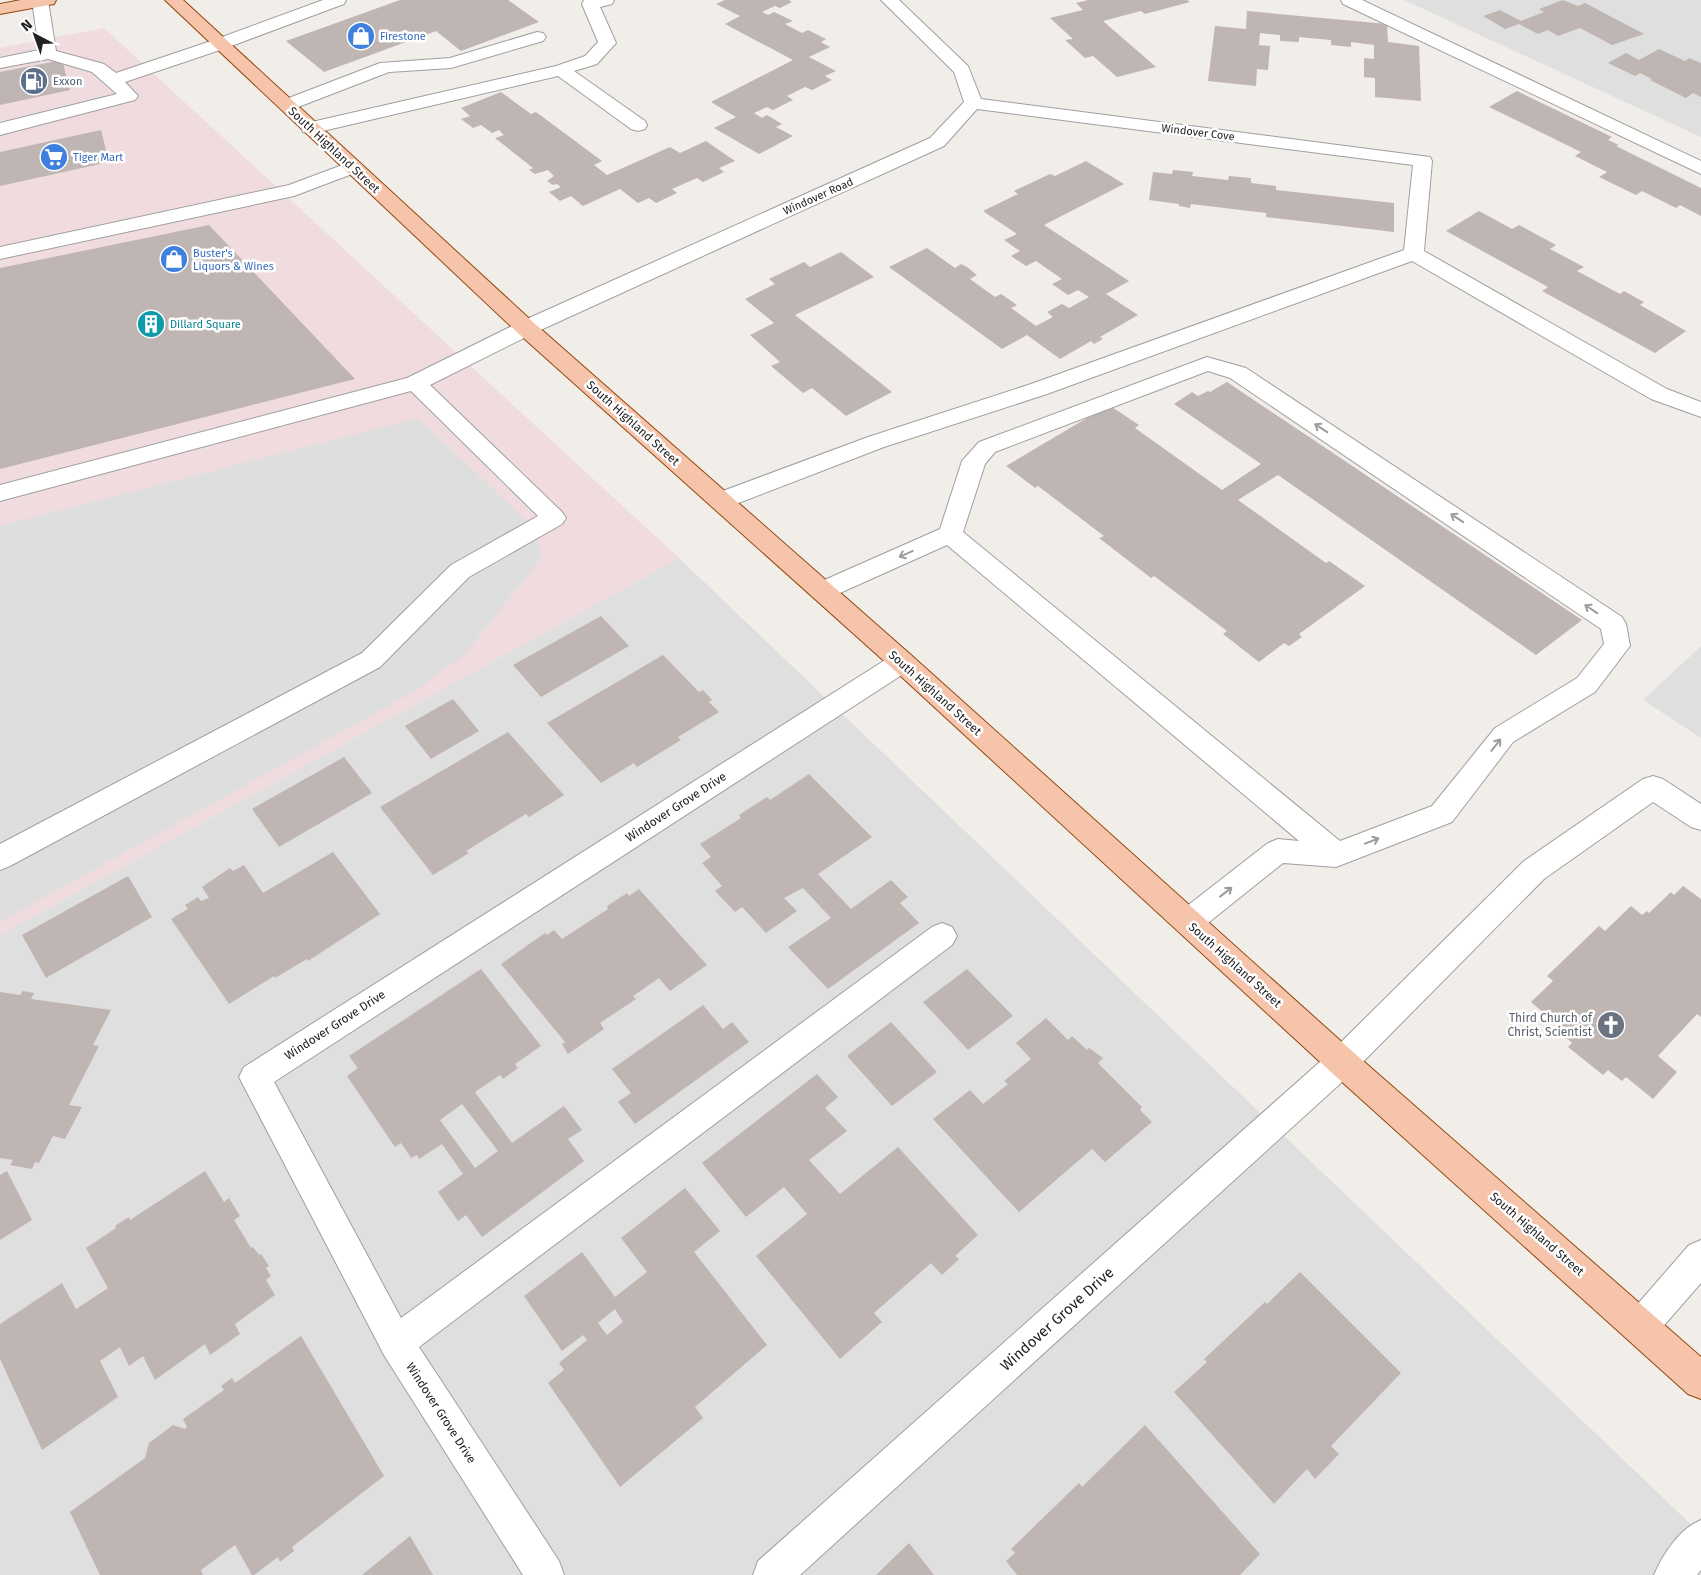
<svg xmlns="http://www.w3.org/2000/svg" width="1701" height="1575" viewBox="0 0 1701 1575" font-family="'Fira Sans',sans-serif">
<rect width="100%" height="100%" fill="#f1ede9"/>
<path fill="#e0dfdf" d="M1404 0H1701V137Z
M679 558 1701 1534V1575H0V935Z
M1701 646V738L1643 700Z"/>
<path fill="#f0dbde" d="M104 28 679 558 0 935V48Z"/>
<path fill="#dedede" d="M418 418 536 530 541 558 464 655 415 691 0 922V526Z"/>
<path fill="#bfb5b2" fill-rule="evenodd" d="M400 0H508L539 22 461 51 436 31 324 72 286 41Z
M725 0H789L792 2 780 8 775 6 762 12 768 15 774 12 793 21 785 24 802 33 808 30 826 39 821 42 830 47 809 57 836 71 825 76 832 80 812 90 805 87 787 96 793 100 773 110 767 107 754 113 762 118 767 115 782 124 776 127 793 136 759 154 714 128 736 117 711 102 793 60 725 24 740 16 716 4Z
M1088 0H1187L1190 2 1145 14 1141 11 1103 21 1156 67 1117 77 1093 56 1085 58 1065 40 1073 39 1050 18 1083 10 1076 3Z
M1563 0 1578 6 1585 3 1644 34 1612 45 1580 28 1558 36 1548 30 1538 34 1519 24 1505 29 1483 16 1500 10 1521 21 1544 12 1539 9Z
M1247 11 1387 24 1388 42 1419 46 1421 101 1375 97V78L1364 77V58L1374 59V45L1351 42V47L1331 45V40L1299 37V42L1280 41V35L1260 33 1259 45 1270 46 1268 70 1257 69 1256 86 1208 81 1215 26 1246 29Z
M1659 49 1685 61 1689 58 1701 63V97L1693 93 1686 98 1650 80 1652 79 1640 73 1635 76 1608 63 1626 53 1639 60Z
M62 60 70 90 0 105V72Z
M1517 91 1612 137 1608 140 1619 145 1616 146 1701 188V216L1680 205 1676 208 1642 191 1636 195 1599 177 1607 172 1575 156 1581 152 1489 107Z
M501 92 531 114 536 112 602 161 594 165 607 175 670 147 680 153 706 141 735 161 719 168 724 172 703 182 697 178 672 189 677 193 656 203 649 198 638 203 620 189 583 206 571 196 560 201 549 192 561 187 557 184 553 185 547 181 554 176 548 170 535 174 529 170 533 168 495 138 504 135 499 130 492 133 481 125 473 128 461 119 470 116 461 108Z
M101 130 109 162 0 186V152Z
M1086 161 1124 184 1044 225 1129 281 1106 294 1138 315 1100 337 1103 339 1094 344 1091 341 1060 359 1027 335 1002 349 889 267 927 248 955 268 961 264 967 267 977 275 970 279 995 297 1001 294 1017 305 1011 308 1036 326 1053 317 1047 312 1062 304 1069 308 1089 297 1078 290 1068 295 1052 284 1062 279 1036 261 1026 266 1011 256 1020 251 1004 240 1017 234 983 211 1018 194 1014 191 1050 174 1055 176Z
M1173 170 1193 172 1192 176 1228 180 1229 176 1251 178V183L1276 186V190L1394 203V232L1266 217V213L1191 204 1190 208 1179 206V204L1149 200 1153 172 1172 174Z
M1479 211 1512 229 1519 225 1556 245 1550 249 1584 267 1577 271 1620 294 1624 291 1644 302 1640 305 1686 331 1655 353 1542 291 1548 287 1446 231Z
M209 225 355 379 0 469V268Z
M841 252 874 277 795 315 892 392 846 416 812 388 803 393 771 366 780 362 750 335 774 323 745 299 775 284 769 279 804 262 810 267Z
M1227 382 1582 620 1536 655 1278 475 1238 500 1326 563 1329 561 1365 586 1299 634 1302 637 1289 646 1284 643 1259 662 1223 634 1227 631 1154 576 1151 578 1099 538 1104 536 1038 486 1035 488 1006 466 1109 405 1139 425 1135 428 1222 490 1261 464 1174 404 1192 392 1198 396 1208 391 1210 392Z
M601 616 629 646 541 697 513 665Z
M663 655 699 692 703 690 712 700 709 702 719 712 678 737 681 740 637 767 634 763 601 783 547 723Z
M453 699 479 731 431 759 405 726Z
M508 732 564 795 529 817 526 814 466 851 469 853 433 875 380 807Z
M344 757 372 793 279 847 252 809Z
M809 774 872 837 818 874 851 909 891 880 908 897 900 903 919 923 828 989 788 947 831 918 803 888 784 898 797 911 766 933 742 907 735 912 715 891 722 886 702 863 711 857 700 844 741 818 739 815 767 797 770 800Z
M333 852 380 914 308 961 307 959 275 978 274 976 229 1004 171 919 188 909 185 905 198 897 201 901 209 898 202 887 230 868 233 871 244 865 263 893Z
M128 876 152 917 46 978 22 935Z
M1683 886 1701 899V1017L1697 1014 1658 1056 1677 1072 1653 1099 1626 1077 1622 1081 1608 1070 1603 1075 1568 1047 1572 1043 1556 1029 1559 1026 1531 1002 1553 981 1547 976 1599 926 1605 931 1631 906 1642 915 1647 911 1649 913 1671 892 1674 895Z
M639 889 707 965 670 991 659 978 633 996 636 999 600 1023 604 1029 568 1054 562 1044 565 1042 501 964 545 933 547 935 554 930 562 939 608 909 607 906 627 893 629 896Z
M481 969 541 1046 515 1064 518 1068 503 1079 500 1075 475 1092 512 1143 564 1106 582 1130 568 1139 584 1161 482 1237 466 1215 458 1221 438 1192 463 1174 442 1144 419 1159 417 1155 411 1158 401 1143 395 1147 347 1076 358 1068 349 1056ZM462 1104 498 1151 475 1168 440 1120Z
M967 969 1013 1016 968 1050 923 1002Z
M23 991 34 993 31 999 111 1010 93 1045 99 1046 69 1105 82 1107 65 1139 53 1136 39 1163 35 1162 32 1169 10 1165 13 1160 0 1158V992L20 995Z
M703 1005 723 1029 732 1022 749 1042 635 1124 618 1102 631 1093 612 1069Z
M1046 1018 1068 1040 1072 1036 1087 1050 1089 1048 1103 1058 1098 1063 1142 1107 1140 1110 1152 1122 1105 1162 1092 1149 1019 1212 933 1119 970 1090 983 1104 1008 1084 1004 1081 1031 1059 1016 1043Z
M891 1022 937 1072 892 1106 847 1056Z
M817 1074 838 1097 825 1108 847 1131 809 1160 840 1194 898 1147 978 1235 955 1256 959 1259 942 1275 931 1263 874 1313 882 1322 840 1359 756 1256 807 1214 784 1187 746 1217 702 1163Z
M7 1171 32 1220 0 1240V1175Z
M205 1171 224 1202 229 1198 240 1216 234 1220 251 1248 253 1247 259 1255 261 1254 269 1266 266 1268 271 1276 266 1280 275 1295 235 1324 240 1334 210 1355 205 1344 155 1380 143 1356 129 1366 120 1347 100 1361 118 1397 42 1450 0 1359V1324L62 1283 76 1309 108 1288 86 1248 116 1228 115 1226 129 1217 130 1220Z
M685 1188 720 1231 694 1252 767 1345 695 1407 703 1418 620 1487 548 1383 564 1370 559 1363 587 1340 583 1335 562 1351 524 1296 582 1252 615 1297 647 1272 621 1238ZM615 1309 623 1322 607 1335 598 1323Z
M1300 1272 1401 1373 1331 1446 1339 1454 1315 1479 1307 1469 1274 1504 1174 1392 1207 1362 1204 1359 1265 1302 1267 1304Z
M301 1336 384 1476 292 1547 294 1551 280 1562 278 1557 254 1575H252L235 1545 201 1570 203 1575H100L70 1512 145 1458 149 1443 173 1425 185 1429 187 1427 183 1419 224 1390 221 1386 232 1378 235 1383Z
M1145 1425 1260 1554 1240 1575H1017L1006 1561 1015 1553 1011 1549 1079 1483 1082 1487Z
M410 1536 433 1575H362Z
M909 1543 934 1575H876Z"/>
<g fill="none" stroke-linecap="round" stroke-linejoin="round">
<defs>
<path id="minor" d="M32 0 48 1 56 51 104 64 116 73 214 40 323 0H346L344 4 226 48 125 82 138 96 135 100 0 135V123L117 94 92 72 48 59 0 68V58L39 50Z
M584 0H614L612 4 600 7 616 43 597 64 574 71 645 121 647 125 645 129 638 131 631 129 558 76 310 134 303 132 301 128 303 124 556 66 585 56 598 42 582 4Z
M881 0H899L968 66 981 99 1430 157 1432 161 1424 251 1667 389 1701 402V417L1651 399 1412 261 1047 394 884 447 728 507 720 509 712 507 708 501 712 495 868 437 1031 384 1404 250 1413 165 977 109 944 146 534 333 430 385 562 512 566 518 562 524 469 577 380 667 10 866 0 870V844L362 653 451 565 538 516 411 391 0 501V485L407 378 518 323 930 138 964 102 954 72Z
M1341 0H1362L1701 161V174L1343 4Z
M537 32 543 33 546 37 543 41 451 68 389 72 293 109 287 110 281 109 278 105 281 101 380 63 450 58Z
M353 161 360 163 363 167 360 171 294 196 0 259V247L289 185Z
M1207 357 1246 368 1622 617 1626 624 1630 646 1595 692 1513 742 1452 822 1336 867 1283 863 1198 931 1188 935 1178 931 1173 922 1178 913 1268 843 1278 839 1299 841 947 545 831 597 822 600 813 597 810 591 813 585 940 529 962 461 979 442ZM1208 371 1230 378 1601 629 1604 644 1577 678 1495 728 1432 806 1340 841 963 532 985 464 995 452Z
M902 652 911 655 915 662 911 669 274 1082 401 1318 932 927 942 923 952 927 957 936 952 945 419 1347 559 1561 564 1575H523L384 1355 239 1077 244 1067 893 655Z
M1653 776 1663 779 1701 804V830L1691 827 1653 802 1544 879 1353 1072 800 1575H753L758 1561 1331 1052 1524 861 1643 779Z
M1701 1240V1283L1653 1338 1641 1343 1629 1338 1624 1326 1629 1314 1689 1245Z
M1701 1520V1570L1697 1575H1654C1663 1554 1679 1529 1701 1520Z"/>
<path id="major" d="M21 0H56L54 4 0 14V4Z
M165 0H183L534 323 911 655 1353 1052 1701 1357V1399L1688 1394 1331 1072 893 669 518 333Z"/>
</defs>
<use href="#minor" stroke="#9f9f9f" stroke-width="2"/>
<use href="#major" stroke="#93480c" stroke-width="2"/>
<use href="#minor" fill="#fff" fill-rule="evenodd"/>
<use href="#major" fill="#f5c4aa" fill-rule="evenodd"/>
</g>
<defs><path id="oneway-shaft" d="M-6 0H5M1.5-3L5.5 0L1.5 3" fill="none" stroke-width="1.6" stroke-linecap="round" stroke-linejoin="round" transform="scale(1.25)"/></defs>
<g stroke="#9c9c9c">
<use href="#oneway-shaft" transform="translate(1321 428) rotate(-147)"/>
<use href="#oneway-shaft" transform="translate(1457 518) rotate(-147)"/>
<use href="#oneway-shaft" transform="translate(906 554) rotate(156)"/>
<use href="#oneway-shaft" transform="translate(1591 609) rotate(-146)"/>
<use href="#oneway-shaft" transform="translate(1496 745) rotate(-52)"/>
<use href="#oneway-shaft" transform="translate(1372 841) rotate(-21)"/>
<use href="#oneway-shaft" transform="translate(1226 892) rotate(-38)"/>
</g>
<defs>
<symbol id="shop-disc" viewBox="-11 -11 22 22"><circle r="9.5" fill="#3f7fe0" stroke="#fff"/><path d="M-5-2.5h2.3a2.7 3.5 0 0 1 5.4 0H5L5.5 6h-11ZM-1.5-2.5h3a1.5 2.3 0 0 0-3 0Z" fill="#fff"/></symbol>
<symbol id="fuel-disc" viewBox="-11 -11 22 22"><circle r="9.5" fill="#5c6f8a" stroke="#fff"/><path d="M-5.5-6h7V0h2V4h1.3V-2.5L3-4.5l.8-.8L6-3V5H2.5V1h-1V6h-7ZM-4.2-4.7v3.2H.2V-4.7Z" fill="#fff"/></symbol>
<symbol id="supermarket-disc" viewBox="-11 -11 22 22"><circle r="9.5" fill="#3f7fe0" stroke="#fff"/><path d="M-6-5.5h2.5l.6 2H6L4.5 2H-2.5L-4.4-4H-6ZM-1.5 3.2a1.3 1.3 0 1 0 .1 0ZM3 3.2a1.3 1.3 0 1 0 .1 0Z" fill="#fff"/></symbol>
<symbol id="building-disc" viewBox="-11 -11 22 22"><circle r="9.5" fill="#0f9aa8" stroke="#fff"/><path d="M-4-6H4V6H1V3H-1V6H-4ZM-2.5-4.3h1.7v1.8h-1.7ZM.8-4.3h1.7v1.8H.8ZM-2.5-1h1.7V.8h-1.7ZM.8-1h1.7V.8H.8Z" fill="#fff"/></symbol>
<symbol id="church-disc" viewBox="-11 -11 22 22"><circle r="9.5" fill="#6b7280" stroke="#fff"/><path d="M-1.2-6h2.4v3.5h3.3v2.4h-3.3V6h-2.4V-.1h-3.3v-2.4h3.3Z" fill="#fff"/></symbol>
</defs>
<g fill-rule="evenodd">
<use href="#shop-disc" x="345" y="20" width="32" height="32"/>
<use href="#fuel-disc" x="18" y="65" width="32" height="32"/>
<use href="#supermarket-disc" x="38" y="141" width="32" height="32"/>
<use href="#shop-disc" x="158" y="243" width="32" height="32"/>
<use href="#building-disc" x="135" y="308" width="32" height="32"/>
<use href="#church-disc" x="1595" y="1009" width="32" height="32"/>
</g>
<g text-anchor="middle" stroke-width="5" stroke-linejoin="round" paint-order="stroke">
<g font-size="11" fill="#366cbe" stroke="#fff" text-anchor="start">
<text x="380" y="40">Firestone</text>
<text x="73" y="161">Tiger Mart</text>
<text x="193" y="257">Buster's<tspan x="193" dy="13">Liquors &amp; Wines</tspan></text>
</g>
<g font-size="11" fill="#4e5e75" stroke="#fff" text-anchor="start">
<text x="53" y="85">Exxon</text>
</g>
<g font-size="11" fill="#222" stroke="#fff">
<text transform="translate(1198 132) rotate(7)" y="4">Windover Cove</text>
<text transform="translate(818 196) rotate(-24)" y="4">Windover Road</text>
</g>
<g font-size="11" fill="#0d838f" stroke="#fff" text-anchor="start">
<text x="170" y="328">Dillard Square</text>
</g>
<g font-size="12" fill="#222" stroke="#fff">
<text transform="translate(334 150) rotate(43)" y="4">South Highland Street</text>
<text transform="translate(633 423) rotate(42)" y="4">South Highland Street</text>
<text transform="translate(935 693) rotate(42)" y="4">South Highland Street</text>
<text transform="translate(676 807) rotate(-33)" y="4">Windover Grove Drive</text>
<text transform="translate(1235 965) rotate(42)" y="4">South Highland Street</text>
<text transform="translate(335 1025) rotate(-33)" y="4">Windover Grove Drive</text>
<text transform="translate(1537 1234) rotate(41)" y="4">South Highland Street</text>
<text transform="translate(441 1413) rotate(57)" y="4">Windover Grove Drive</text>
</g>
<g font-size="12" fill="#5b616d" stroke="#fff" text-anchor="end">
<text x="1592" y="1022">Third Church of<tspan x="1592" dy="14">Christ, Scientist</tspan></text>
</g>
<g font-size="15" fill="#222" stroke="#fff">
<text transform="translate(1057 1319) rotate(-42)" y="5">Windover Grove Drive</text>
</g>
</g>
<g transform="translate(35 35) rotate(319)" stroke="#ffffff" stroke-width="4" paint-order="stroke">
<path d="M0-4L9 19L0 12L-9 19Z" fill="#222222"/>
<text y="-8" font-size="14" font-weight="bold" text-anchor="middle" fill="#222222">N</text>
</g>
</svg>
